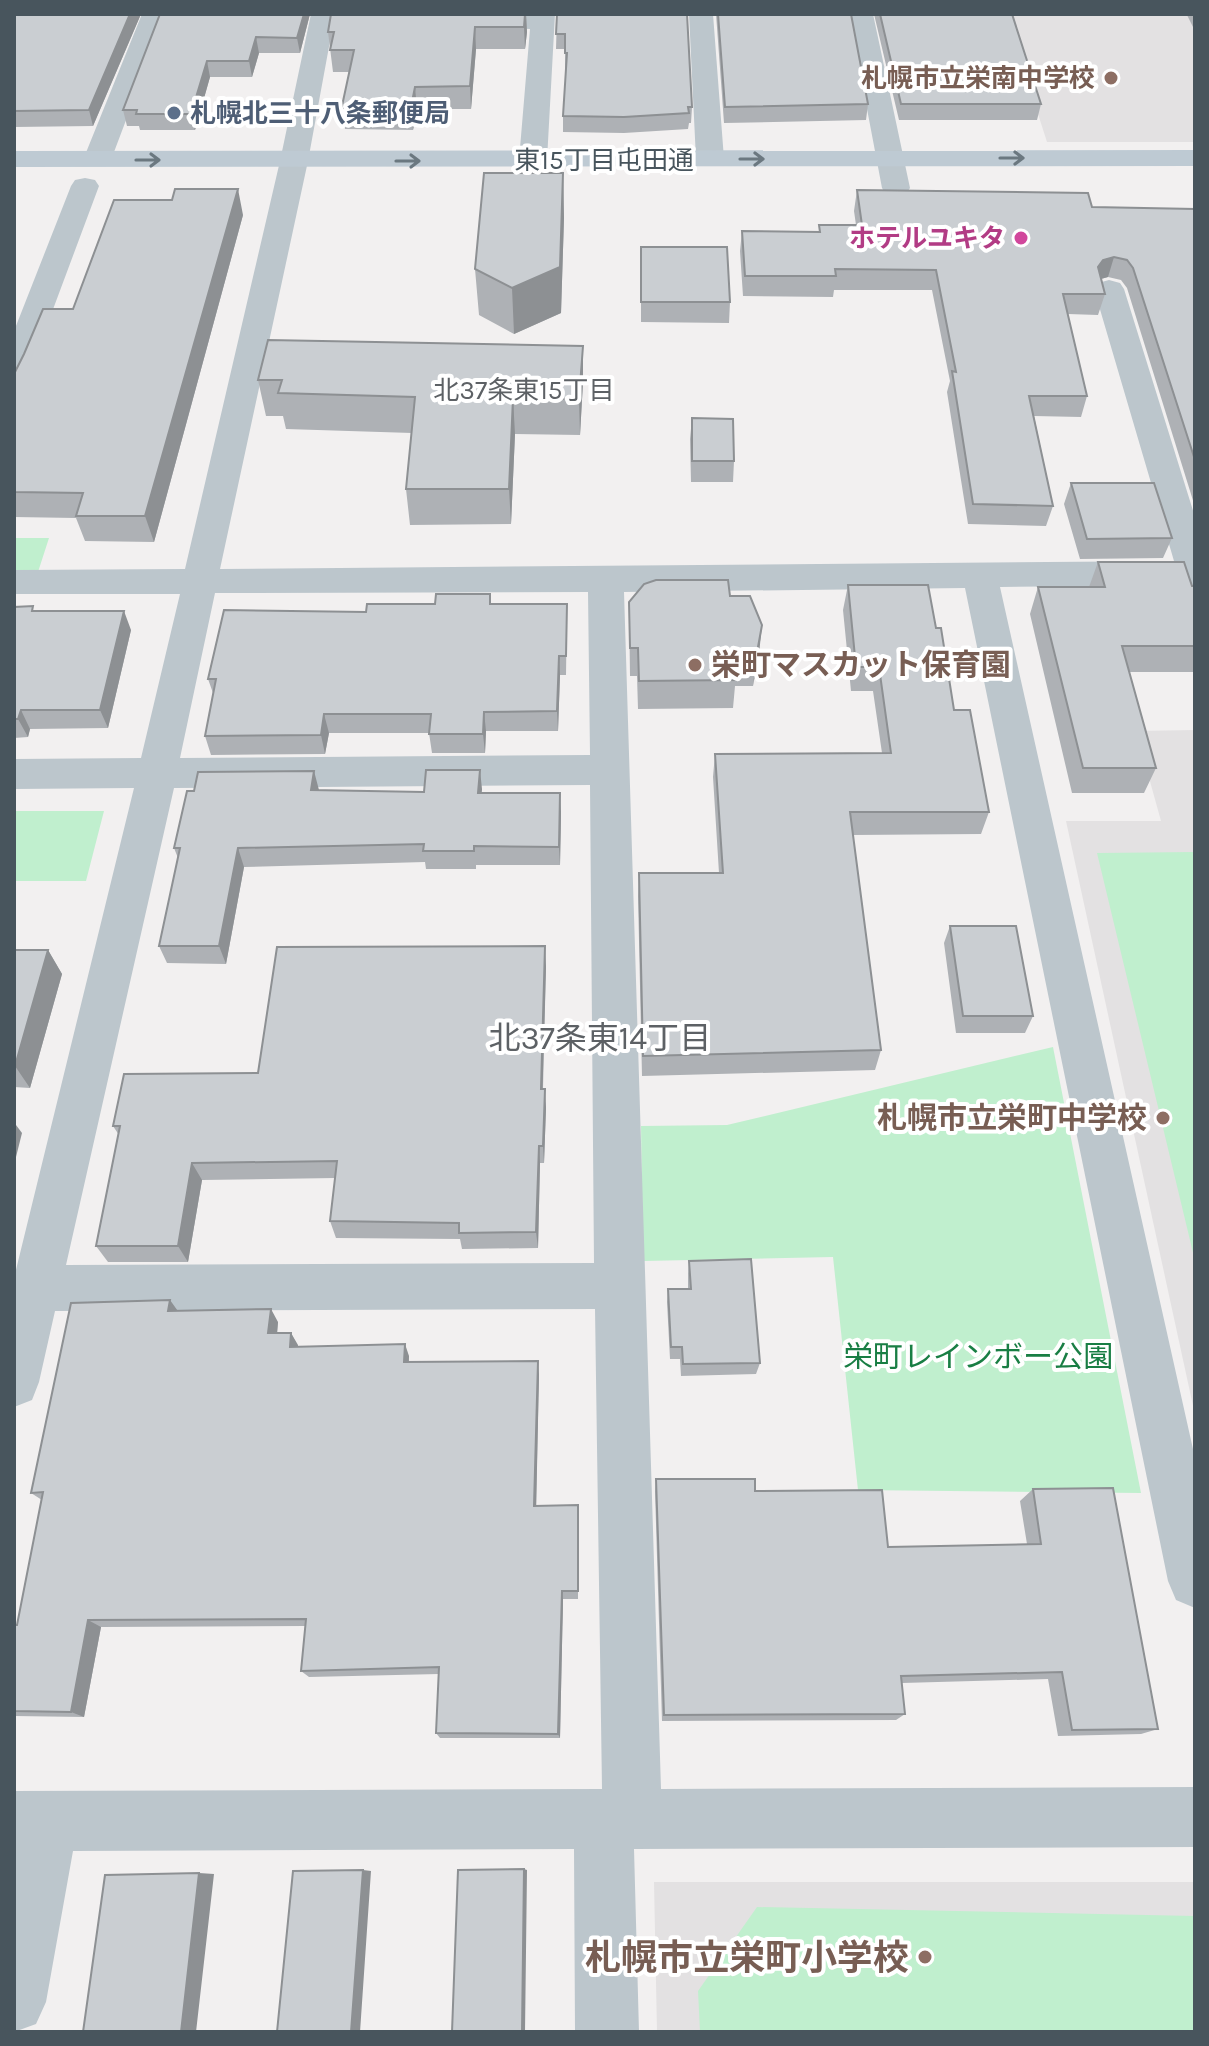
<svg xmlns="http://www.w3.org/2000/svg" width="1209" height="2046" viewBox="0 0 1209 2046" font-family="Karla,'Noto Sans JP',sans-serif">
<rect width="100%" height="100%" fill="#f2f0f0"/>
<path fill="#e3e1e2" d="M1006 14H1195V142H1047Z
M1195 730V1415L1066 821H1161L1136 731Z
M654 1882H1195V2032H657Z"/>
<path fill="#c0efce" d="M14 538H49L38 572H14Z
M14 811H104L86 881H14Z
M1195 852V1261L1097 853Z
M1053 1047 1141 1493 858 1490 833 1257 643 1261 641 1126 727 1125Z
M757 1907 1195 1916V2032H700L698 1991Z"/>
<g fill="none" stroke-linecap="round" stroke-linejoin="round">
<path fill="#bcc6cc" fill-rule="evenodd" d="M142 14H166L111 160 107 166H87L83 160Z
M311 14H335L308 161 220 569 1174 561 1094 289 1098 283 1109 280 1120 283 1124 289 1195 517V585L1000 587 1195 1458V1608L1176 1600 1168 1581 965 588 624 592 661 1789 1195 1787V1847L634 1849 639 2032H575L574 1849 73 1851 46 2002 36 2024 14 2032V1791L602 1789 595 1309 55 1311 39 1382 32 1400 14 1407V1278L134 788 14 789V759L141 758 180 594H14V570L185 569 280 161ZM588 592 590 755 180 758 215 593ZM590 785 594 1263 66 1265 174 788Z
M467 14H555L547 160 543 166H523L519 160 530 29 459 26 456 21 459 16Z
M689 14H713L724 159 720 165H700L696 159Z
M849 14H873L910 188 906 194 896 196 886 194 882 188Z
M85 178 95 180 99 186 30 371 25 378 14 380V331L71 186 75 180Z"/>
<path fill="#becad3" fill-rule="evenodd" d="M1195 150V166L14 167V151Z"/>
</g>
<path fill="#aeb1b5" d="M14 14H141L93 126 14 127Z
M160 14H310L300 53H259L252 77H210L195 130H140L139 126H127L123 110Z
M526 14 527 32 525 49H476L471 109H417L413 130 345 129 342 106 349 72H333L328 32Z
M557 14 692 107 691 123H689L688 129 624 133 563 132V116L566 69H565V49H556Z
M716 14H851L868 104 866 120 724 123Z
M874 14H1012L1041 104 1037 120H899Z
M1188 14H1195V31L1187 15Z
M563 173 564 218 561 313 514 334 479 315 475 269Z
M857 190 1092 207 1195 209V507L1127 288 1121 280 1108 277 1101 279 1105 294 1098 315 1068 314 1087 396 1081 417 1034 416 1053 506 1046 526 968 524 947 392 950 381 932 290H834L833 297 743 296 740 251 742 231H819V225H856L854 211Z
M243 215 154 542 85 541 76 518 14 517V374L73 309Z
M641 247 730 302 729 323 641 322Z
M583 346V382L580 435 515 434 511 524 410 525 406 489 412 433 286 429 283 416H266L258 380Z
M692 418 734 461 733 482H691L690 439Z
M1071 483 1172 538 1163 558 1080 559 1064 504Z
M1098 562 1195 586V672H1129L1156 768 1144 793H1072L1030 614 1038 587H1089Z
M848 585 936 628 954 710 989 812 981 834 853 835 881 1050 875 1070 642 1076 638 896 639 873H719L713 777 715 754 882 753 873 691H851L843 610Z
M490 594 491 604H567L566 675H560L558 731H486L485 753H432L429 733H329L325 754 211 755 205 736 213 693 208 679 366 612 435 604Z
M730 596 762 625 753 686H735L733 708 638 709 637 676H630L629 602Z
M14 607 131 630 108 728 30 729 28 737 14 738Z
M482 789 481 793 561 812 560 865H476V869H426L425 862 244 867 226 964 167 963 159 946 178 858 174 848 319 790 424 792Z
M950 926 1033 1016 1025 1033H956L944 943Z
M14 950H48L62 974 30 1088 14 1087Z
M546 966 543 1089 546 1108 544 1163H540L538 1248 462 1249 460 1239 336 1238 330 1221 335 1178 202 1180 188 1262H108L96 1246 119 1135 113 1126 258 1073Z
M689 1261 760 1363 756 1374 681 1376 680 1359H670L667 1302 668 1289H688V1274Z
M178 1311 278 1322 277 1333H291L298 1347 409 1356V1362L539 1374 536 1505H578V1599H563L560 1738H440L436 1733 439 1674 309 1677 301 1671 305 1626 101 1627 84 1717 14 1716V1625H17L42 1500 31 1493Z
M656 1479 755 1491 888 1547 1027 1544 1020 1501 1033 1489 1158 1729 1141 1734 1058 1736 1048 1679 902 1683 905 1714 896 1720 662 1721 655 1491Z"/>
<path fill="#8d9093" d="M130 14H141L93 126 89 110Z
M304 14H310L300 53 297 38Z
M526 14 527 32 525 49 524 27Z
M475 27 476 49 471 109 470 86Z
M256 37 259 53 252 77 249 61Z
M207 61 210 77 195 130 191 114Z
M415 87 417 109 413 130 411 107Z
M563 173 564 218 561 313 514 334 512 288Z
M238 189 243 215 154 542 145 516Z
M1114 257 1108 277 1097 280 1098 267 1103 260Z
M583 346V382L580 435 579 399Z
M513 398 515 434 511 524 509 489Z
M124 611 131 630 108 728 100 710Z
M762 625 759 654 753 686 756 658Z
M559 656 560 675 558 731 557 711Z
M21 710 30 729 28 737 18 719Z
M484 712 486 731 485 753 483 734Z
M324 714 329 733 325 754 321 735Z
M480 770 482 789 480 812 478 793Z
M314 771 319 790H311Z
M560 793 561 812 560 865 559 847Z
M238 848 244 867 226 964 219 946Z
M545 946 546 966 542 1108 541 1089Z
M48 950 62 974 30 1088 15 1066Z
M545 1089 546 1108 544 1163 543 1146Z
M16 1125 22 1133 14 1165V1133Z
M539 1146 540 1163 538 1248 536 1232Z
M192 1163 202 1180 188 1262 178 1246Z
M170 1300 180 1314 168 1311Z
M271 1309 278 1322 276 1346 268 1333Z
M291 1333 298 1345 297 1359 290 1347Z
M405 1344 409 1356 408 1374 404 1362Z
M538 1361 539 1374 536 1515 534 1506Z
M562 1591 563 1599 560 1738 558 1734Z
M88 1620 101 1627 84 1717 71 1712Z
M524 1869 527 1870 525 2032H522Z
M363 1870 371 1871 360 2032H351Z
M199 1873 214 1874 196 2032H181Z"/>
<path fill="#caced2" stroke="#8d9093" stroke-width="2" d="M14 14H130L89 110 14 111Z
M160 14H304L297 38 256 37 249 61H207L191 114H136L137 110H123Z
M331 14H525L524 27H475L470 86 415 87 411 107 342 106 354 50H330L334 32H328Z
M557 14H687L692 107H688L689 113 624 117 563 116 567 53H565V34H556Z
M718 14H851L868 104 725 107Z
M880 14H1012L1041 104H901Z
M484 173H563L560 267 512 288 475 269Z
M175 189H238L145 516H76L83 493 14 492V374L24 354 43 309H73L114 200H172Z
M857 190 1088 193 1092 207 1195 209V460L1133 268 1127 260 1114 257 1103 260 1098 267 1105 294H1063L1087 396H1029L1053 506 973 504 952 371 956 372 936 270 835 269 836 276H745L742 231 820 232 819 225H862Z
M641 247H727L730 302H641Z
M268 340 583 346 579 399 513 398 509 489H406L415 397 278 393 282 380H258Z
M692 418 733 419 734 461H692Z
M1071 483H1154L1172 538 1087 539Z
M1098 562H1184L1192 586H1195V646H1122L1156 768H1083L1038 587H1105Z
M656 580H728L730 596H750L762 625 756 658H734L736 680 639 681 638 648H630L629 602 644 584Z
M848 585H928L936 628H941L954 710H970L989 812H850L881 1050 643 1056 639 873H723L715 754 891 753 879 667H856Z
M436 594H490V604H567L566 656H559L557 711 484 712 483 734H429L431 714H324L321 735 205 736 216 679H208L224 610 366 612 367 604H435Z
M33 606 32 611H124L100 710H21L18 719H14V607Z
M426 770H480L478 793H560L559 847 474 846V851H423L424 844 238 848 219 946H159L180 848H174L187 791H194L198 772 314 771 311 790 424 792Z
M950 926H1016L1033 1016H963Z
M545 946 541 1089H545L543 1146H539L536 1232 459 1233V1223L330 1221 337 1161 192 1163 178 1246H96L120 1126H113L124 1074 258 1073 277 947Z
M14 950H48L15 1066H14Z
M751 1259 760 1363 683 1364 682 1347H671L668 1289H691L689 1261Z
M170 1300 168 1311 271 1309 268 1333H291L290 1347 405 1344 404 1362 538 1361 534 1506 578 1505V1591H562L558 1734 436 1733 439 1667 301 1671 306 1619 88 1620 71 1712 14 1711V1625H17L43 1492 31 1493 71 1303Z
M656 1479H755V1491L882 1490 888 1547 1041 1544 1033 1489 1113 1488 1158 1729 1072 1730 1062 1672 901 1676 905 1714 664 1715Z
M524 1869 522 2032H452L458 1870Z
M363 1870 351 2032H277L293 1871Z
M199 1873 181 2032H83L105 1875Z"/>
<defs><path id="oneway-shaft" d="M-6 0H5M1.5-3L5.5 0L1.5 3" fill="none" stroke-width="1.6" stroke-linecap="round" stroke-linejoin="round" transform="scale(2)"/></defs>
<g stroke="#6b7880">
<use href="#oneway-shaft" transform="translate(1012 158)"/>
<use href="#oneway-shaft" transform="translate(752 159)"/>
<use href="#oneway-shaft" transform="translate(148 160)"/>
<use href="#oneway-shaft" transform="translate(408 161)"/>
</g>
<g fill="#8d6e63" stroke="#fff" stroke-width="3">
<circle cx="1111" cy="78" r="8"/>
<circle cx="695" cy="665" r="8"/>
<circle cx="1163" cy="1118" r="8"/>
<circle cx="925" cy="1957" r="8"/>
</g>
<circle fill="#5c6f8a" stroke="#fff" stroke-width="3" cx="174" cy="113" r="8"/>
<circle fill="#d1479c" stroke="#fff" stroke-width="3" cx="1021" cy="238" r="8"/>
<g text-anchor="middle" stroke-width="8" stroke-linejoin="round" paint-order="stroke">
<g font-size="26" font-weight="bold" fill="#785e54" stroke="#fff" text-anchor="end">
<text x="1095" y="87">札幌市立栄南中学校</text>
</g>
<g font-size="26" font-weight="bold" fill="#4e5e75" stroke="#fff" text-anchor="start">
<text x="190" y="122">札幌北三十八条郵便局</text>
</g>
<g font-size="26" fill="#48555d" stroke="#fff">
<text x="604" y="169">東15丁目屯田通</text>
</g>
<g font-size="26" font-weight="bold" fill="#b23c85" stroke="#fff" text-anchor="end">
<text x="1005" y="247">ホテルユキタ</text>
</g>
<g font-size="26" fill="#5d6165" stroke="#fff">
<text x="524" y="399">北37条東15丁目</text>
</g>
<g font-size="30" font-weight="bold" fill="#785e54" stroke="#fff" text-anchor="start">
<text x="711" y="675">栄町マスカット保育園</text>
<text x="1147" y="1128" text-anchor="end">札幌市立栄町中学校</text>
</g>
<g font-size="30" fill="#197e44" stroke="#fff">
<text x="978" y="1367">栄町レインボー公園</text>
</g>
<g font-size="32" fill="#5d6165" stroke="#fff">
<text x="600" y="1049">北37条東14丁目</text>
</g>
<g font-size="36" font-weight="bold" fill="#785e54" stroke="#fff" text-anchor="end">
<text x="909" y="1970">札幌市立栄町小学校</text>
</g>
</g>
<rect width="1209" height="2046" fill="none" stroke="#48555d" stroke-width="32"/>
</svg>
